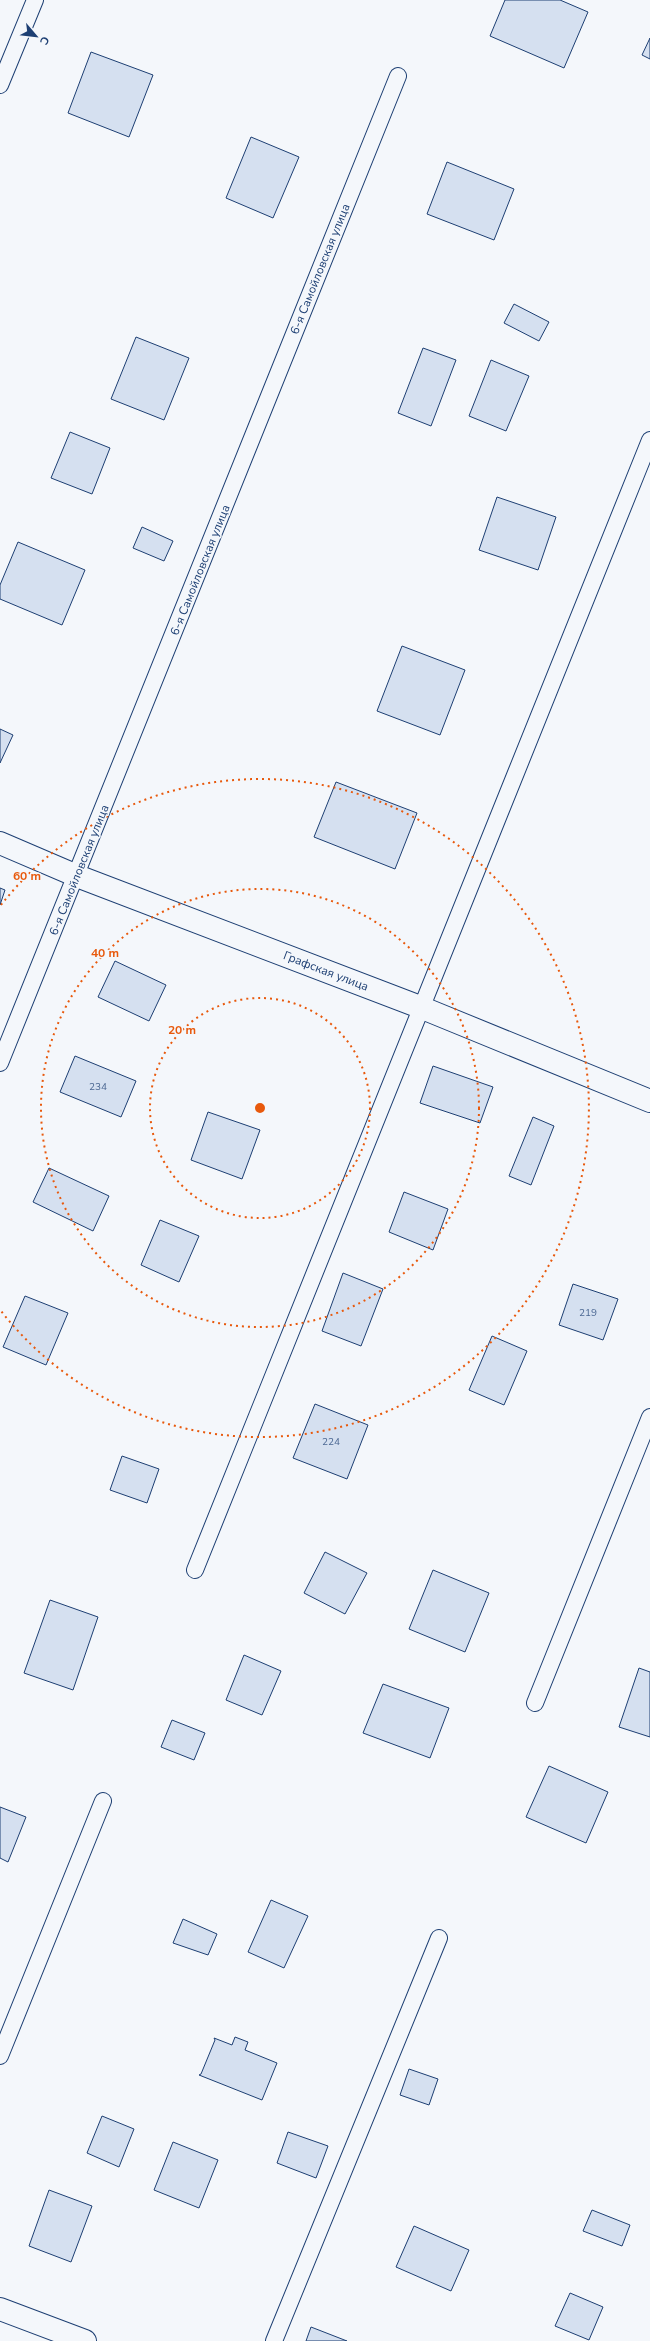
<svg xmlns="http://www.w3.org/2000/svg" width="650" height="2341" viewBox="0 0 650 2341" font-family="'Nunito Sans',sans-serif">
<rect width="100%" height="100%" fill="#f4f7fb"/>
<path fill="#d5e0f0" stroke="#1d3f73" d="M505 0H560L588 12 564 68 490 36Z
M650 38V59L642 55Z
M91 52 153 75 129 137 68 113Z
M251 137 299 157 273 218 226 198Z
M447 162 514 189 494 240 427 214Z
M514 304 549 322 539 341 504 323Z
M136 337 189 358 164 420 111 399Z
M423 348 456 360 431 426 398 413Z
M491 360 529 376 506 431 469 416Z
M70 432 110 448 92 494 51 478Z
M497 497 556 517 538 570 479 550Z
M142 527 173 541 164 561 133 548Z
M18 542 85 570 62 625 0 599V585Z
M402 646 465 670 440 735 377 711Z
M0 729 13 735 0 763Z
M336 782 417 813 395 869 314 837Z
M0 888 5 890 0 905Z
M115 961 166 985 149 1021 98 997Z
M75 1056 136 1081 121 1117 60 1092Z
M433 1066 493 1087 480 1123 420 1103Z
M208 1112 260 1130 242 1179 191 1160Z
M533 1117 554 1126 531 1185 509 1176Z
M49 1168 109 1196 93 1231 33 1202Z
M404 1192 448 1209 433 1250 389 1232Z
M160 1220 199 1236 179 1282 141 1265Z
M343 1273 383 1289 361 1346 322 1331Z
M573 1284 618 1299 603 1340 559 1325Z
M25 1296 68 1313 46 1365 3 1347Z
M492 1336 527 1351 504 1405 469 1390Z
M315 1404 368 1425 347 1479 293 1458Z
M122 1456 159 1469 147 1503 110 1490Z
M325 1552 367 1573 345 1614 304 1593Z
M433 1570 489 1593 465 1652 409 1629Z
M50 1600 98 1617 73 1690 24 1673Z
M244 1655 281 1671 262 1715 226 1700Z
M639 1668 650 1672V1737L619 1727Z
M383 1684 449 1708 430 1758 363 1733Z
M172 1720 205 1733 194 1760 161 1747Z
M549 1766 608 1792 586 1843 526 1817Z
M0 1807 26 1817 8 1862 0 1858Z
M271 1900 308 1916 284 1968 248 1952Z
M183 1919 217 1934 208 1955 173 1943Z
M235 2037 248 2042 245 2050 277 2063 262 2100 199 2075 201 2074 215 2040 214 2038 232 2045Z
M409 2069 438 2079 429 2105 400 2095Z
M102 2116 134 2129 119 2167 87 2153Z
M288 2132 328 2146 316 2178 277 2163Z
M173 2142 218 2160 199 2208 154 2190Z
M49 2190 92 2206 71 2262 29 2246Z
M592 2210 630 2225 622 2246 583 2231Z
M414 2226 469 2250 451 2291 396 2267Z
M570 2293 603 2307 589 2340 555 2326Z
M311 2327 347 2341H306Z"/>
<g fill="none" stroke-linecap="round" stroke-linejoin="round">
<defs>
<path id="lane" d="M0 85 35 0
M0 1063 398 76
M195 1570 650 440
M535 1703 650 1417
M0 2056 103 1801
M274 2341 439 1938"/>
<path id="street" d="M0 843 77 876 420 1007 650 1101
M0 2309 85 2341"/>
</defs>
<use href="#lane" stroke="#1d3f73" stroke-width="18"/>
<use href="#street" stroke="#1d3f73" stroke-width="24"/>
<use href="#lane" stroke="#f4f7fb" stroke-width="16"/>
<use href="#street" stroke="#f4f7fb" stroke-width="22"/>
</g>
<g fill="none" stroke="#e8590c" stroke-width="2" stroke-dasharray="2 4">
<circle cx="260" cy="1108" r="110"/>
<circle cx="260" cy="1108" r="219"/>
<path d="M1 905A329 329 0 1 1 1 1311"/>
</g>
<g text-anchor="middle" stroke-width="3" stroke-linejoin="round" paint-order="stroke">
<g font-size="10" fill="#4b6792">
<text x="98" y="1090">234</text>
<text x="588" y="1316">219</text>
<text x="331" y="1445">224</text>
</g>
<g font-size="12" fill="#1d3f73" stroke="#f4f7fb">
<text transform="translate(320 269) rotate(-68)" y="4">6-я Самойловская улица</text>
<text transform="translate(200 570) rotate(-68)" y="4">6-я Самойловская улица</text>
<text transform="translate(79 870) rotate(-68)" y="4">6-я Самойловская улица</text>
<text transform="translate(326 971) rotate(21)" y="4">Графская улица</text>
</g>
</g>
<circle cx="260" cy="1108" r="6" fill="#e8590c" stroke="#f4f7fb" stroke-width="2"/>
<g font-size="12" text-anchor="middle" font-weight="bold" fill="#e8590c" stroke="#f4f7fb" stroke-width="3" stroke-linejoin="round" paint-order="stroke">
<text x="27" y="880">60 m</text>
<text x="105" y="957">40 m</text>
<text x="182" y="1034">20 m</text>
</g>
<g transform="translate(36 36) rotate(118)" stroke="#f4f7fb" stroke-width="3" paint-order="stroke">
<path d="M0-3L7 15L0 10L-7 15Z" fill="#1d3f73"/>
<text y="-6" font-size="11" font-weight="bold" text-anchor="middle" fill="#1d3f73">С</text>
</g>
</svg>
